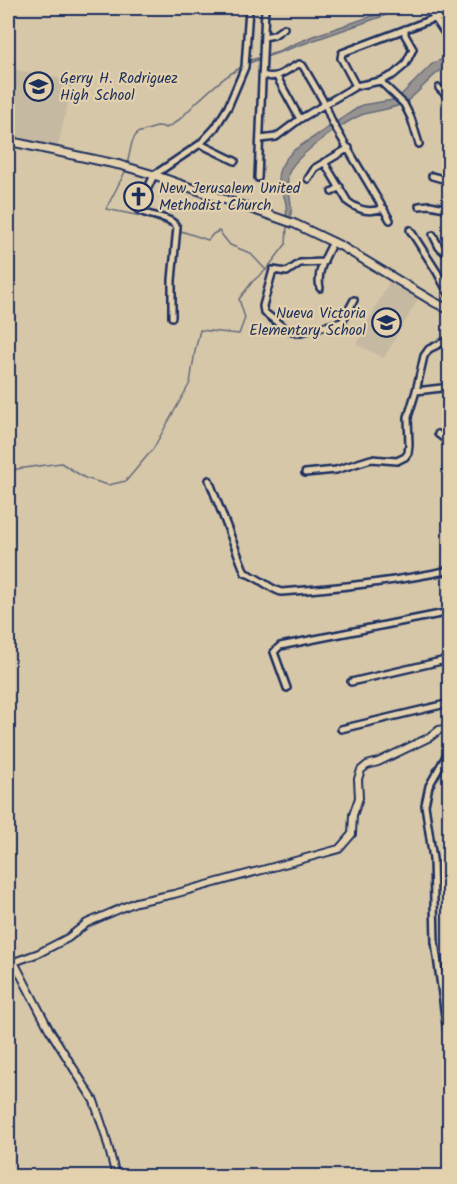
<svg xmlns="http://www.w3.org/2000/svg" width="457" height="1184" viewBox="0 0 457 1184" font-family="Kalam,sans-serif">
<rect width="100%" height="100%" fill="#d7c7a9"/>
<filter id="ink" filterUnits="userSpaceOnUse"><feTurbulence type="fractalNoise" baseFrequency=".0167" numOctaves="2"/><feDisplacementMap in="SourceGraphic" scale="12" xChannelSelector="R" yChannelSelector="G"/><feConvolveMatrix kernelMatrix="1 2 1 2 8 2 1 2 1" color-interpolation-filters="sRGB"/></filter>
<g filter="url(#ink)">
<path fill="#c6b9a2" d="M8 68 73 81 56 154 9 142 11 132 8 131Z
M389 282 418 299 384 358 356 344Z"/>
<path fill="#979390" stroke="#656b7c" stroke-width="1.5" d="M396 8H406L249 63 250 60 269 55 313 36Z
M449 56V68L446 67C429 76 420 93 404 103 391 110 377 110 364 114 347 120 298 154 290 170 284 182 291 194 291 206 292 211 291 215 290 220L286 218C291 186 261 183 294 150L362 105 393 100 401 95 432 64Z"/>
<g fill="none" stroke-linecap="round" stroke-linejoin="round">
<path stroke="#656b7c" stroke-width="1.5" d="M127 165 132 142 137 133 160 126 166 128C181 121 187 111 199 100 212 88 226 75 242 67
M126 170 106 209 146 217 174 228
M178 230 208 240 213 234 219 231 230 245 250 253 265 269
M8 472 17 469 61 463 85 478 108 485 126 481 153 449 190 383 195 351 200 330 239 334 245 318 239 299 253 281 266 270 286 244 287 226"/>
<defs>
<path id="minor" d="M428 8 450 41
M264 37 274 35 284 28
M263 75C277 81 287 69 299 64L303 66 325 104 332 122 390 220
M277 77 300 119
M380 81 404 104 411 118 419 144
M356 86 341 58 342 53 435 18 450 17
M439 88 450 99
M450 134V144
M261 139 276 137 300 119 356 86 380 81 393 75 405 65 413 49 405 35V29
M200 144 235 161
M324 162 348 202C360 211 370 213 384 208
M432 176 450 181
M258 178 265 8
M308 179 315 168 349 148
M332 192 340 187
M419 206 430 205 450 209
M410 230 437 272 450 296
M433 235 439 247 450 257
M324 262 300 263 287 272 273 270 263 306 264 312 283 327 297 333 342 322 354 300
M320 288C316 272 326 256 333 242
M172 317V280L177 227C169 215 151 218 139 210V207L154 175 200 144 215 128 228 107 245 67 249 8
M416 391 450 387
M438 434 450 443
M305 473 336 470 371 459 397 461 405 457 408 453 409 445 408 417 416 391 424 356 429 349 450 339
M209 480 245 573C259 577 268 588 281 592 337 588 394 582 450 570
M351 682 450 659
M287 688 274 652 280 646 450 612
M341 729 450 703
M450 749 429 786 425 805 433 859 435 942 450 1054"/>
<path id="tertiary" d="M116 1176 105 1134 94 1101 49 1029 14 962 39 953 68 938 87 923 136 902 174 894 339 849 352 834 353 815 359 798 358 779 361 770 367 765 378 762 430 737 439 730 450 727"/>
<path id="secondary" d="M8 141 120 165 154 175 295 224 341 246 434 302 450 310"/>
</defs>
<use href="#minor" stroke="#1b2f5e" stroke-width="10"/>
<use href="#tertiary" stroke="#1b2f5e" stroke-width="10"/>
<use href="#secondary" stroke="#1b2f5e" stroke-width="11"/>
<use href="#minor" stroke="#e3d1ae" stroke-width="5"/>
<use href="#tertiary" stroke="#e3d1ae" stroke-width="6"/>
<use href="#secondary" stroke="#e3d1ae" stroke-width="7"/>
</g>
</g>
<defs>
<symbol id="school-ring" viewBox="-11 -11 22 22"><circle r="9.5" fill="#e3d1ae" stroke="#1b2f5e" stroke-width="1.5"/><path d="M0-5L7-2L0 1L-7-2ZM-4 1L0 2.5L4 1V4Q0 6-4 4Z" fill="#1b2f5e"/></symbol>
<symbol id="church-ring" viewBox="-11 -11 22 22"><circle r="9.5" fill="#e3d1ae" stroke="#1b2f5e" stroke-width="1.5"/><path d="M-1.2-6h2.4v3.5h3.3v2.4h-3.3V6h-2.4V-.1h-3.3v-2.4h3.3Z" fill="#1b2f5e"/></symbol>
</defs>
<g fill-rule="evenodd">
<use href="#school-ring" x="22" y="70" width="33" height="33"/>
<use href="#church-ring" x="122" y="180" width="33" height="33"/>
<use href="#school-ring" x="370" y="306" width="33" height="33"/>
</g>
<g text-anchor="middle" stroke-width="4.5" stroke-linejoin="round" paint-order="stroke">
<g font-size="15" fill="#1b2f5e" stroke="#e3d1ae" text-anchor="start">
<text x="60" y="83">Gerry H. Rodriguez<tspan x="60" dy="17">High School</tspan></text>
<text x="159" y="193">New Jerusalem United<tspan x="159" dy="17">Methodist Church</tspan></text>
<text x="366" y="318" text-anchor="end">Nueva Victoria<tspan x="366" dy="17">Elementary School</tspan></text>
</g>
</g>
<rect width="457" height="1184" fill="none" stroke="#e3d1ae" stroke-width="30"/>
<rect x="15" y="15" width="427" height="1154" fill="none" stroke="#1b2f5e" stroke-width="2" filter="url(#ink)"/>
</svg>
